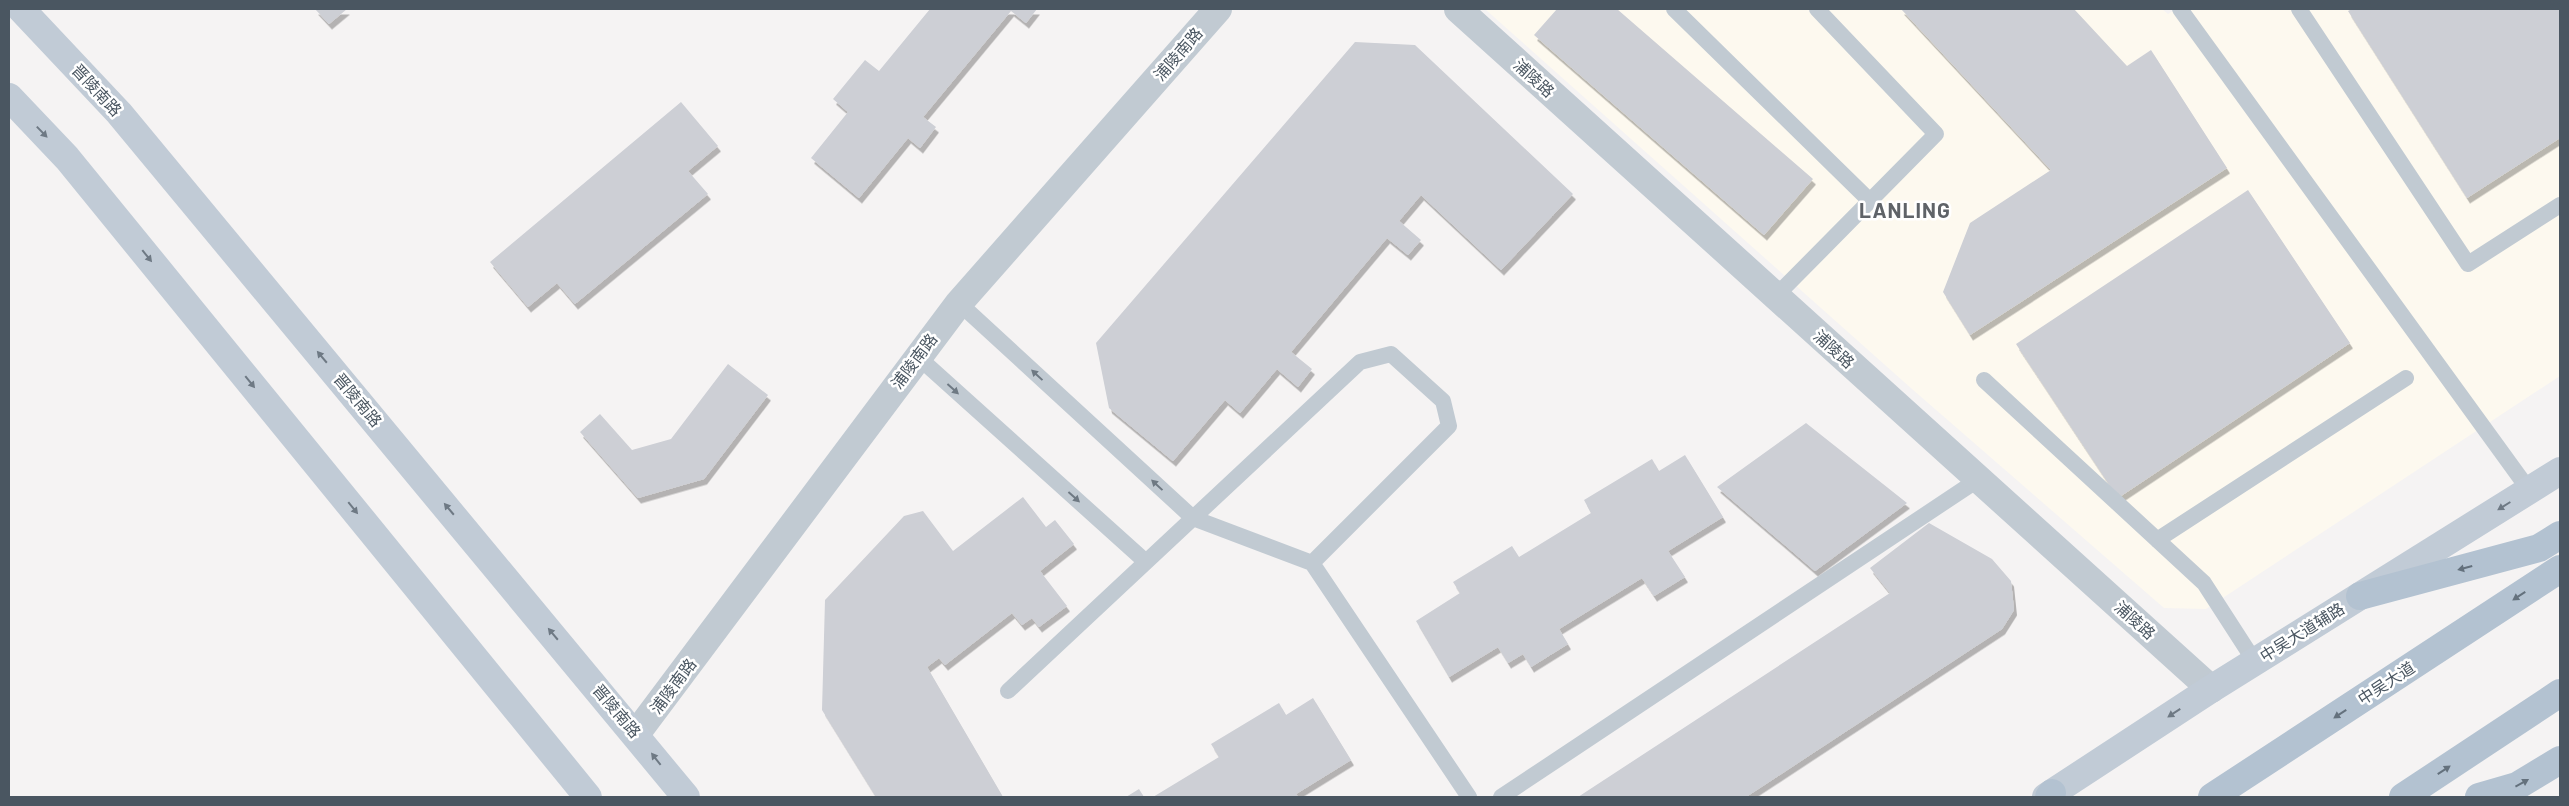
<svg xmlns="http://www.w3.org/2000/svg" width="2569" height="806" viewBox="0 0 2569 806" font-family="Barlow,'Noto Sans SC',sans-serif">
<defs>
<filter id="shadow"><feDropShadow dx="3" dy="5.5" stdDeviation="0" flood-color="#0004"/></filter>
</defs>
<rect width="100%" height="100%" fill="#f5f3f3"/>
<path fill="#fdf9ef" d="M1485 9H2162L2168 14 2176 9H2560V376L2206 609 2164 608 1912 389Z"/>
<path fill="#cdcfd5" filter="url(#shadow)" d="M315 9H347L329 24Z
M930 9H1037L1026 23 1011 11 923 117 936 127 920 148 908 138 859 198 811 158 848 112 833 99 865 60 879 71Z
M1557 9H1617L1813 179 1764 235 1534 35Z
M1901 9H2074L2127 66 2151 50 2227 168 1970 335 1943 292 1970 223 2051 170Z
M2352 9H2560V138L2467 198 2348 11Z
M1355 42 1415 45 1573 194 1501 270 1421 195 1399 221 1421 240 1408 255 1387 238 1291 352 1312 369 1298 387 1277 369 1240 413 1225 400 1173 461 1109 408 1096 343Z
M681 102 718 146 688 171 708 194 575 304 557 283 528 307 490 262Z
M2248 190 2350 343 2118 498 2016 344Z
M728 364 768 395 704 479 638 498 580 432 600 414 632 450 671 439Z
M1806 423 1907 503 1815 571 1717 487Z
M1685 455 1723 517 1668 551 1685 577 1654 596 1642 578 1559 629 1568 644 1531 667 1523 654 1508 663 1498 647 1449 677 1416 621 1460 593 1453 582 1512 546 1519 557 1591 513 1584 500 1652 459 1659 471Z
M1023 497 1046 527 1055 520 1074 544 1040 571 1067 606 1039 627 1032 618 1022 625 1012 613 945 665 939 658 927 667 1003 797H876L822 710 825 600 904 516 923 511 953 551Z
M1929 523 1992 559 2011 581 2014 610 2002 629 1746 797H1578L1890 593 1870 568Z
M1313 698 1351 760 1296 794 1298 797H1153L1219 757 1211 744 1279 703 1286 715Z
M1139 789 1144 797H1126Z"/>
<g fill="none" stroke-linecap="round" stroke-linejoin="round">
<path stroke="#c1cad2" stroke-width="16" d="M1674 9 1870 201
M2180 9 2529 490
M2299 9 2468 264 2560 205
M1776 296 1936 134 1817 9
M959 303 1193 518 1312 563 1469 797
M917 356 1146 562
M1984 380 2204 583 2255 662
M2157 540 2406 378
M1008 691 1360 362 1391 354 1443 401 1449 426 1312 563
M1501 797 1979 479"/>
<path stroke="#c1cad2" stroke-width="28" d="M1458 9 2211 689
M636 734 959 303 1218 9"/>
<path stroke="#c1cbd6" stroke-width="28" d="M21 9 119 113 686 797
M9 97 67 158 588 797
M2046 797 2211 689 2560 471"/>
<path stroke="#b3c2d1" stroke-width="28" d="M2360 596 2539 548 2560 535
M2049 797 2052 793
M2212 797 2560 569
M2403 797 2560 693
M2479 797 2517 786 2560 760"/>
</g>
<defs><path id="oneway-solid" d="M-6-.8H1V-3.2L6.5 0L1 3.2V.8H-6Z" transform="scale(1.25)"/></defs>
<g fill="#6e7984">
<use href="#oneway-solid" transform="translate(42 132) rotate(46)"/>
<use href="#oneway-solid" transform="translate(147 256) rotate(51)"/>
<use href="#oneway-solid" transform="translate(322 357) rotate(-130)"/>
<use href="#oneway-solid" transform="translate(250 382) rotate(51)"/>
<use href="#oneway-solid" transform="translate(2504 506) rotate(148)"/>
<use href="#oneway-solid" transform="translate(353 508) rotate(51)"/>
<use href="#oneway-solid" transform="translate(449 509) rotate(-130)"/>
<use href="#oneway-solid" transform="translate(553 634) rotate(-130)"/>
<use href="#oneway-solid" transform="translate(2174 713) rotate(147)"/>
<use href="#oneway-solid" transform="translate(656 759) rotate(-128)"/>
</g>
<g fill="#6e7983">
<use href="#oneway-solid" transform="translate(1037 375) rotate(-137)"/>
<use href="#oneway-solid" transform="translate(953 389) rotate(42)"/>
<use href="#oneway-solid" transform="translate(1157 485) rotate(-137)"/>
<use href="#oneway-solid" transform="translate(1074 497) rotate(42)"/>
</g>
<g fill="#64717d">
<use href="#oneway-solid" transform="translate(2465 568) rotate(165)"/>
<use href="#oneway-solid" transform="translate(2519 596) rotate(147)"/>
<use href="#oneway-solid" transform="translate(2340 714) rotate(147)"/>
<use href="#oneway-solid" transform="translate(2444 770) rotate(-33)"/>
<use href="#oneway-solid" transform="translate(2522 783) rotate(-29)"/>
</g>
<g text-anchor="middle" stroke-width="5" stroke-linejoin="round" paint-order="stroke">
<g font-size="16" fill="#4a5661" stroke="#fff">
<text transform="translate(1178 54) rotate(-49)" y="6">浦陵南路</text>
<text transform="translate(1534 78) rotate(42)" y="6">浦陵路</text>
<text transform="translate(97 90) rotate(47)" y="6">晋陵南路</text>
<text transform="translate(1834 349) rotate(42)" y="6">浦陵路</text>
<text transform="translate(914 361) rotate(-53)" y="6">浦陵南路</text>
<text transform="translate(358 400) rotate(50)" y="6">晋陵南路</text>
<text transform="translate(2135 620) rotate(42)" y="6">浦陵路</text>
<text transform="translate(2302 632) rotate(-32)" y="6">中吴大道辅路</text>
<text transform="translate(2386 683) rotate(-33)" y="6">中吴大道</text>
<text transform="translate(673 686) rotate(-53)" y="6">浦陵南路</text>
<text transform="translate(617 711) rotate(50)" y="6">晋陵南路</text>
</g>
<g font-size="21" font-weight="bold" letter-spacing="1" fill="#5f6368" stroke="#fff">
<text x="1905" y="218">LANLING</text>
</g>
</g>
<rect width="2569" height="806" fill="none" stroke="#4a5661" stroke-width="20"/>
</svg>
